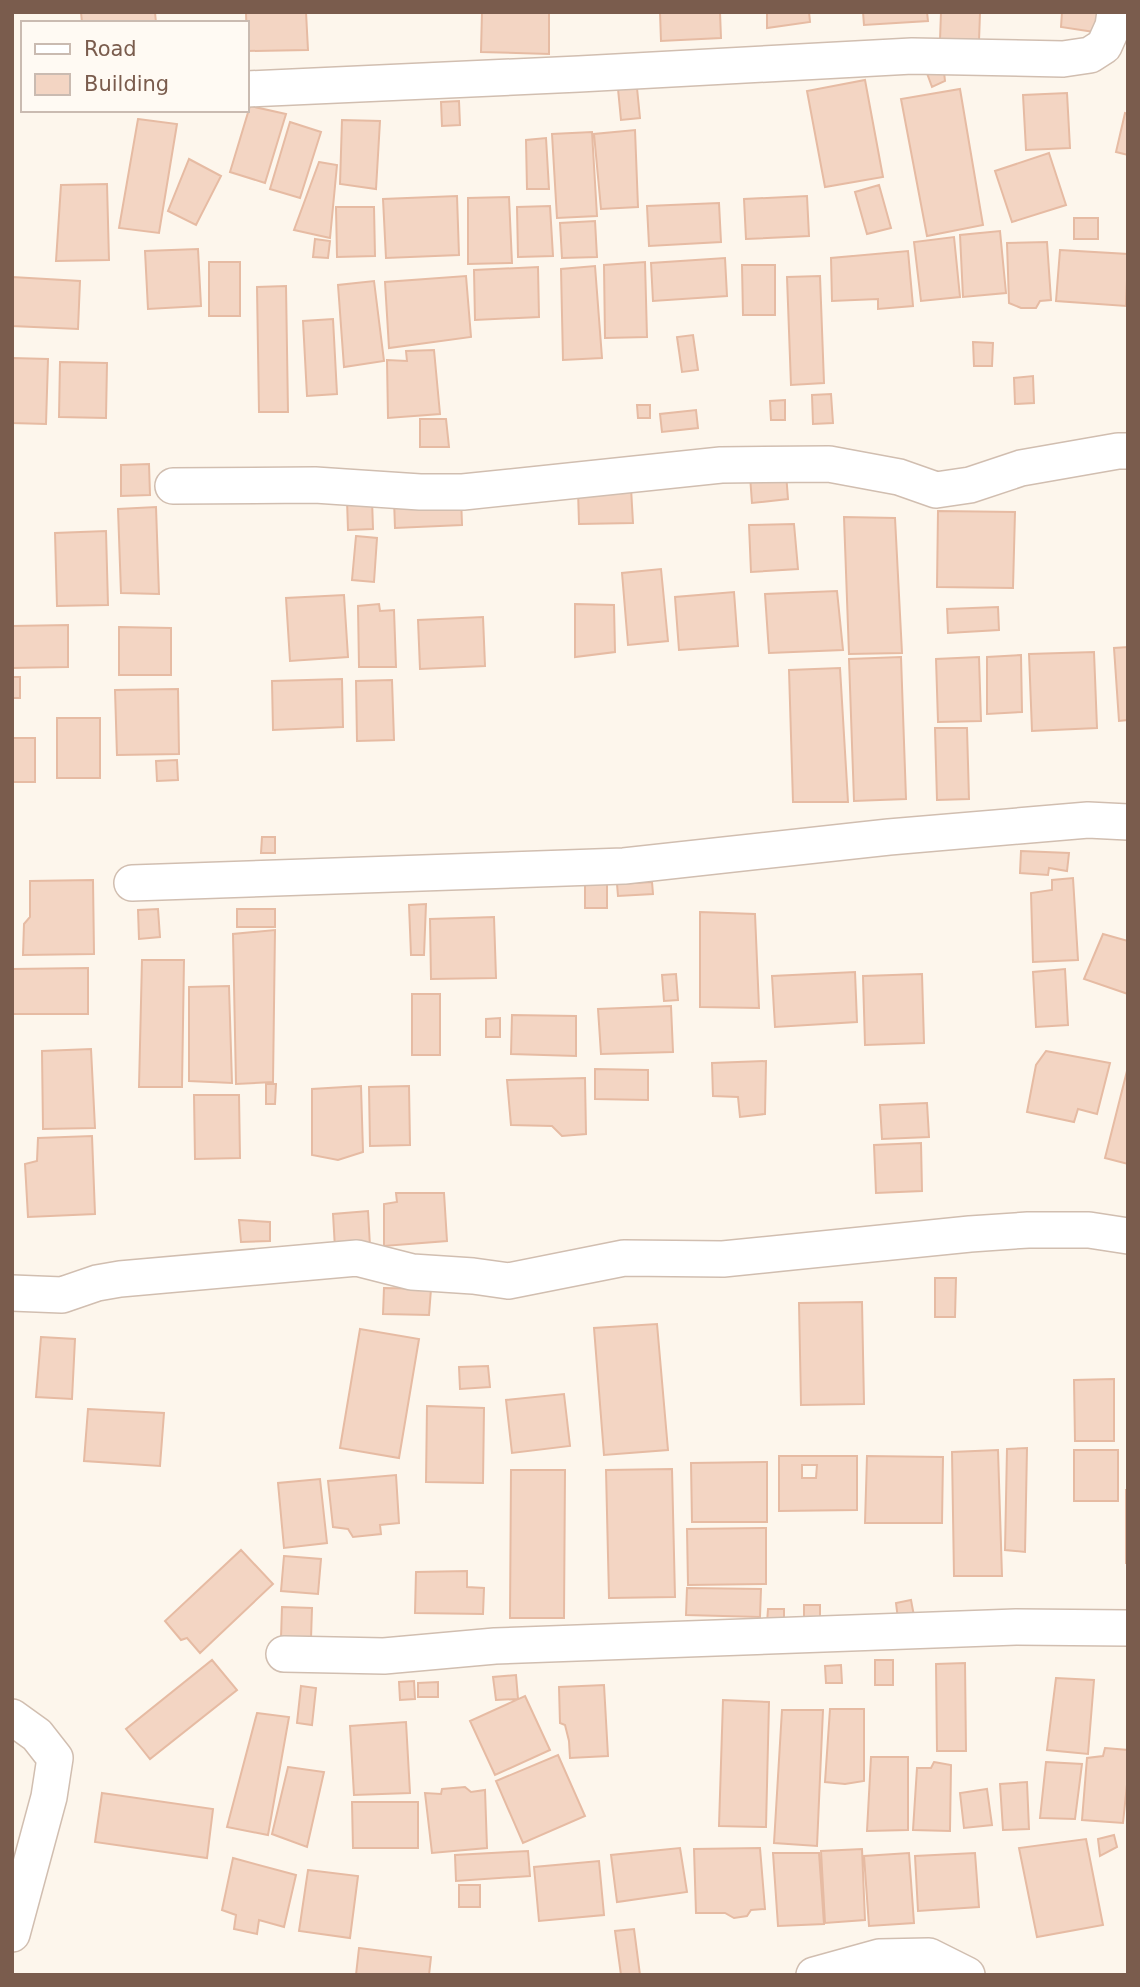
<svg xmlns="http://www.w3.org/2000/svg" width="1140" height="1987" viewBox="0 0 1140 1987" font-family="'DejaVu Sans',sans-serif">
<rect width="100%" height="100%" fill="#fdf6ec"/>
<path fill="#f3d5c3" stroke="#e6bba3" stroke-width="2" fill-rule="evenodd" d="M81 12H155L156 23H82Z
M246 12H306L308 50 247 51Z
M482 12H549V54L481 52Z
M660 12H720L721 38 661 41Z
M767 12H809L810 22 767 28Z
M863 12H927L928 21 864 25Z
M941 12 980 13 979 41 940 40Z
M1062 12H1105L1101 33 1061 27Z
M943 63 945 81 932 87 924 65Z
M865 80 883 177 825 187 807 91Z
M637 88 640 118 621 120 618 89Z
M960 89 983 225 927 236 901 99Z
M1067 93 1070 148 1026 150 1023 95Z
M459 101 460 125 442 126 441 102Z
M250 106 286 114 265 183 230 172Z
M1125 113 1128 114V155L1116 152Z
M138 119 177 124 159 233 119 228Z
M342 120 380 121 376 189 340 184Z
M290 122 321 132 300 198 270 189Z
M635 130 638 207 601 209 594 134Z
M592 132 597 216 557 218 552 134Z
M546 138 549 189H527L526 140Z
M1049 153 1066 205 1012 222 995 171Z
M189 159 221 176 196 225 168 211Z
M319 162 337 165 330 238 294 230Z
M107 184 109 260 56 261 61 185Z
M879 185 891 228 867 234 855 192Z
M457 196 459 255 386 258 383 199Z
M807 196 809 236 746 239 744 199Z
M509 197 512 263 468 264V198Z
M719 203 721 242 649 246 647 206Z
M550 206 553 256 518 257 517 207Z
M336 207H374L375 256 337 257Z
M1074 218H1098V239H1074Z
M595 221 597 257 562 258 560 223Z
M1000 231 1006 293 963 297 960 235Z
M954 237 960 297 921 301 914 242Z
M315 239 330 241 328 258 313 257Z
M1047 242 1051 300 1040 301 1036 308H1021L1009 303 1007 243Z
M198 249 201 306 148 309 145 251Z
M1060 250 1128 254 1126 306 1056 301Z
M908 251 913 306 878 309V299L832 301 831 258Z
M725 258 727 296 653 301 651 263Z
M209 262H240V316H209Z
M645 262 647 337 605 338 604 265Z
M742 265H775V315H743Z
M595 266 602 358 563 360 561 269Z
M538 267 539 317 475 320 474 270Z
M466 276 471 337 389 348 385 282Z
M820 276 824 383 791 385 787 277Z
M12 277 80 281 78 329 12 326Z
M374 281 384 361 344 367 338 285Z
M286 286 288 412H259L257 287Z
M333 319 337 394 307 396 303 321Z
M693 335 698 370 682 372 677 337Z
M973 342 993 343 992 366H974Z
M434 350 440 414 388 418 387 360 407 361 406 351Z
M12 358 48 359 46 424 12 423Z
M60 362 107 363 106 418 59 417Z
M1033 376 1034 403 1015 404 1014 378Z
M831 394 833 423 813 424 812 395Z
M785 400V420H771L770 401Z
M637 405H650V418H638Z
M696 410 698 428 662 432 660 414Z
M420 419H446L449 447H420Z
M149 464 150 495 121 496V465Z
M786 473 788 499 752 503 750 476Z
M631 488 633 523 579 524 578 490Z
M461 497 462 525 395 528 394 500Z
M372 499 373 529 348 530 347 500Z
M156 507 159 594 121 593 118 509Z
M938 511 1015 512 1013 588 937 587Z
M844 517 895 518 902 653 849 654Z
M794 524 798 569 751 572 749 525Z
M106 531 108 605 57 606 55 533Z
M356 536 377 538 374 582 352 580Z
M661 569 668 641 628 645 622 573Z
M837 591 843 650 769 653 765 594Z
M734 592 738 646 679 650 675 597Z
M344 595 348 657 290 661 286 598Z
M379 604 380 611 394 610 396 667H359L358 606Z
M575 604 614 605 615 652 575 657Z
M998 607 999 630 948 633 947 609Z
M483 617 485 666 420 669 418 620Z
M68 625V667L12 668V626Z
M119 627 171 628V675H119Z
M1128 647V720L1119 721 1114 648Z
M1094 652 1097 728 1032 731 1029 654Z
M1021 655 1022 712 987 714V657Z
M901 657 906 799 854 801 849 659Z
M979 657 981 721 938 722 936 659Z
M840 668 848 802H793L789 670Z
M12 677H20V698H12Z
M342 679 343 727 273 730 272 681Z
M392 680 394 740 357 741 356 681Z
M178 689 179 754 117 755 115 690Z
M57 718H100V778H57Z
M935 728H967L969 799 937 800Z
M12 738H35V782H12Z
M177 760 178 780 157 781 156 761Z
M262 837H275V853H261Z
M1021 851 1069 853 1067 871 1049 868 1048 875 1020 873Z
M1073 878 1078 960 1033 962 1031 893 1052 890V880Z
M93 880 94 954 23 955 24 924 30 917V881Z
M607 882V908H585V883Z
M652 882 653 894 618 896 617 884Z
M426 904 424 955H411L409 905Z
M158 909 160 937 139 939 138 910Z
M237 909H275V927H237Z
M700 912 755 914 759 1008 700 1007Z
M494 917 496 978 431 979 430 919Z
M275 930 273 1082 236 1084 233 934Z
M1103 934 1128 941V994L1084 979Z
M142 960H184L182 1087H139Z
M88 968V1014H12V969Z
M1065 969 1068 1025 1036 1027 1033 972Z
M855 972 857 1022 775 1027 772 976Z
M676 974 678 1000 664 1001 662 975Z
M922 974 924 1043 865 1045 863 976Z
M229 986 232 1083 189 1081V987Z
M412 994H440V1055H412Z
M671 1006 673 1052 601 1054 598 1009Z
M512 1015 576 1016V1056L511 1054Z
M500 1018V1037H486V1019Z
M91 1049 95 1128 43 1129 42 1051Z
M1046 1051 1110 1063 1097 1114 1078 1109 1074 1122 1027 1112 1036 1065Z
M766 1061 765 1114 740 1117 738 1097 713 1096 712 1063Z
M1128 1067V1164L1105 1158Z
M595 1069 648 1070V1100L595 1099Z
M585 1078 586 1134 562 1136 552 1126 511 1125 507 1080Z
M266 1084H276L275 1104H266Z
M361 1086 363 1152 338 1160 312 1155V1089Z
M409 1086 410 1145 370 1146 369 1087Z
M194 1095H239L240 1158 195 1159Z
M927 1103 929 1137 882 1139 880 1105Z
M92 1136 95 1214 28 1217 25 1164 37 1161 38 1138Z
M921 1143 922 1191 876 1193 874 1145Z
M396 1193H444L447 1241 384 1246V1204L397 1202Z
M368 1211 370 1246 335 1248 333 1214Z
M239 1220 270 1222V1241L241 1242Z
M935 1278H956L955 1317H935Z
M384 1288 431 1289 429 1315 383 1314Z
M862 1302 864 1404 801 1405 799 1303Z
M657 1324 668 1450 604 1455 594 1328Z
M360 1329 419 1339 399 1458 340 1448Z
M41 1337 75 1339 72 1399 36 1397Z
M488 1366 490 1387 460 1389 459 1367Z
M1114 1379V1441H1075L1074 1380Z
M564 1394 570 1446 512 1453 506 1400Z
M427 1406 484 1408 483 1483 426 1482Z
M88 1409 164 1413 160 1466 84 1461Z
M1027 1448 1025 1552 1005 1550 1007 1449Z
M998 1450 1002 1576H954L952 1452Z
M1074 1450H1118V1501H1074Z
M779 1456H857V1510L779 1511ZM802 1465H817L816 1478H802Z
M867 1456 943 1457 942 1523H865Z
M767 1462V1522H692L691 1463Z
M672 1469 675 1597 609 1598 606 1470Z
M511 1470H565L564 1618H510Z
M396 1475 399 1523 380 1525 381 1534 353 1537 348 1529 333 1527 328 1481Z
M320 1479 327 1543 284 1548 278 1483Z
M1126 1490H1128V1563H1126Z
M766 1528V1584L688 1585 687 1529Z
M241 1550 273 1584 200 1653 187 1638 181 1640 165 1621Z
M284 1556 321 1559 318 1594 281 1591Z
M467 1571V1587L484 1588 483 1614 415 1613 416 1572Z
M687 1588 761 1589 760 1617 686 1615Z
M911 1600 914 1616 898 1619 896 1603Z
M804 1605H820V1620H804Z
M282 1607 312 1608 311 1639 281 1638Z
M768 1609H784V1624L767 1623Z
M212 1660 237 1690 150 1759 126 1729Z
M875 1660H893V1685H875Z
M965 1663 966 1751H937L936 1664Z
M841 1665 842 1683H826L825 1666Z
M516 1675 518 1699 496 1700 493 1677Z
M1056 1678 1094 1680 1088 1754 1047 1750Z
M414 1681 415 1699 400 1700 399 1682Z
M438 1682V1697H418V1683Z
M604 1685 608 1756 570 1758 569 1741 565 1725 560 1723 559 1687Z
M301 1686 316 1688 312 1725 297 1723Z
M525 1696 550 1750 495 1775 470 1721Z
M723 1700 769 1702 766 1827 719 1826Z
M830 1709H864V1781L845 1784 825 1782Z
M782 1710H823L817 1846 774 1843Z
M257 1713 289 1717 268 1835 227 1827Z
M406 1722 410 1793 354 1795 350 1726Z
M1105 1748 1128 1750V1775L1123 1823 1082 1820 1087 1758 1103 1756Z
M558 1755 585 1816 523 1843 496 1781Z
M871 1757H908V1830L867 1831Z
M934 1762 951 1765 950 1831 913 1830 917 1768H931Z
M1046 1762 1082 1764 1075 1819 1040 1818Z
M288 1767 324 1772 307 1847 272 1834Z
M1027 1782 1029 1829 1003 1830 1000 1784Z
M465 1787 471 1792 485 1790 487 1848 432 1853 425 1793 441 1794 442 1789Z
M987 1789 992 1825 964 1828 960 1793Z
M102 1793 213 1809 207 1858 95 1842Z
M352 1802H418V1848H353Z
M1114 1835 1117 1847 1100 1856 1098 1839Z
M1086 1839 1103 1925 1037 1937 1019 1848Z
M680 1848 687 1892 617 1902 611 1855Z
M760 1848 765 1909 751 1910 747 1916 734 1918 725 1913H696L694 1849Z
M862 1849 865 1920 825 1923 821 1851Z
M528 1851 530 1876 456 1881 455 1855Z
M773 1853H819L824 1924 778 1926Z
M909 1853 914 1923 869 1926 864 1856Z
M975 1853 979 1907 918 1911 915 1856Z
M233 1858 296 1875 284 1927 259 1920 257 1934 234 1929 236 1915 222 1910Z
M599 1861 604 1915 539 1921 534 1867Z
M308 1870 358 1876 350 1938 299 1931Z
M459 1885H480V1907H459Z
M634 1929 640 1975H621L615 1931Z
M359 1948 431 1957 429 1975H356Z"/>
<g fill="none" stroke-linecap="round" stroke-linejoin="round">
<defs>
<path id="minor" d="M247 89 579 74 912 56 1063 59 1090 55 1104 46 1113 26 1115 12
M173 486 315 485 420 492H463L721 465 829 464 899 477 936 490 970 485 1021 468 1118 451H1128
M132 883 624 866 889 837 1088 820 1128 822
M12 1293 62 1295 97 1283 120 1279 357 1258 412 1272 473 1276 508 1281 624 1258 723 1259 970 1234 1028 1230H1089L1128 1236
M284 1654 384 1656 495 1646 1016 1627 1128 1628
M12 1717 37 1735 55 1758 49 1797 12 1934
M814 1975 879 1957 929 1956 967 1975"/>
</defs>
<use href="#minor" stroke="#d1beb0" stroke-width="38"/>
<use href="#minor" stroke="#fff" stroke-width="35"/>
</g>
<rect width="1140" height="1987" fill="none" stroke="#7a5c4d" stroke-width="28"/>
<rect x="21" y="21" width="228" height="91" fill="#fffaf3" stroke="#cabbb1" stroke-width="2"/>
<rect x="35" y="44" width="35" height="10" fill="#ffffff" stroke="#cabbb1" stroke-width="2"/>
<text x="84" y="56" font-size="21" fill="#7a5c4d">Road</text>
<rect x="35" y="74" width="35" height="21" fill="#f3d5c3" stroke="#cabbb1" stroke-width="2"/>
<text x="84" y="91" font-size="21" fill="#7a5c4d">Building</text>
</svg>
